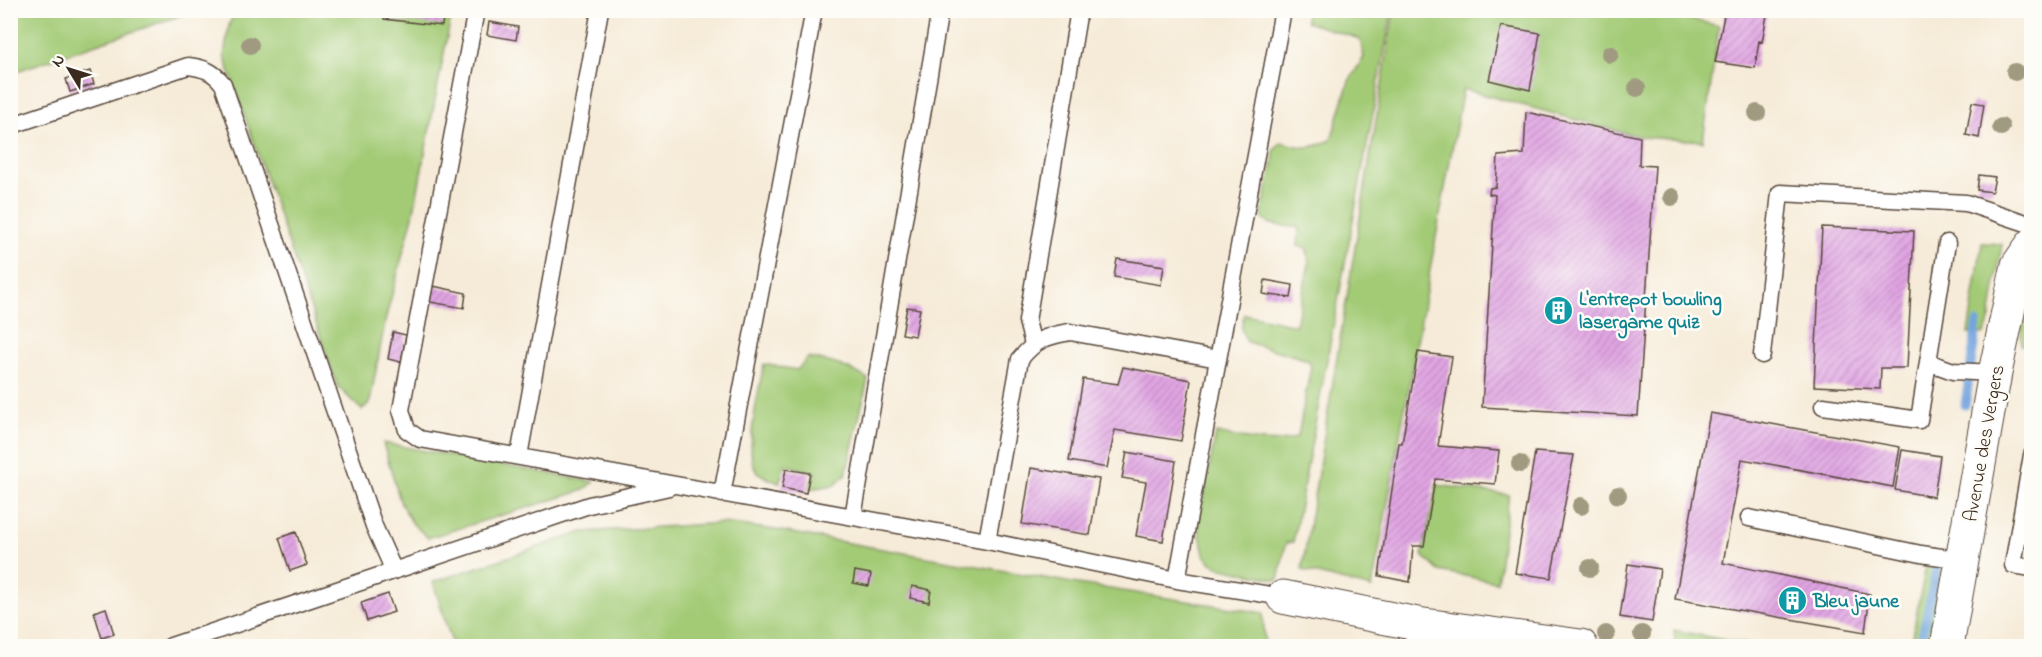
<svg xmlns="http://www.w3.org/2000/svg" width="2042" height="657" viewBox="0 0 2042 657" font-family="'Indie Flower',sans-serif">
<defs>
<pattern id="building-hatch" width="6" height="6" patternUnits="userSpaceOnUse" patternTransform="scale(1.5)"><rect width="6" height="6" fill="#e1a5e4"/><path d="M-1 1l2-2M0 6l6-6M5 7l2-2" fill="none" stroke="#b887b8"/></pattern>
</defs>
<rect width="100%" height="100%" fill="#fdfcf7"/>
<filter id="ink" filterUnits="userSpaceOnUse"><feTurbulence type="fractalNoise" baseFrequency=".0167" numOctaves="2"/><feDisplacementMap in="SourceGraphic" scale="12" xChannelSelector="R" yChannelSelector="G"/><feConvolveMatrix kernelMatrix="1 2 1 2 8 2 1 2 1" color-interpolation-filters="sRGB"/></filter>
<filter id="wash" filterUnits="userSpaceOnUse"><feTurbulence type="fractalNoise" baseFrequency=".008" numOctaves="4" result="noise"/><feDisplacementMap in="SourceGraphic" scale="24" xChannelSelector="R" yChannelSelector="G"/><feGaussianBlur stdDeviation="1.35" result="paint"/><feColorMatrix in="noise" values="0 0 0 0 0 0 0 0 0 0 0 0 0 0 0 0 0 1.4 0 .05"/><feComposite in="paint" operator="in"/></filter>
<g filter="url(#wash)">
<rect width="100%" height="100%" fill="#f6ebd8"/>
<path fill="#a3cb76" stroke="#6f7a4a" stroke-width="1.5" d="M11 10H194V11L11 73Z
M1652 10 1719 26 1703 141 1640 137 1463 89 1372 588 1302 570 1394 11Z
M235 11H452L413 216 386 317 370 402 362 410 338 387 224 56 229 25Z
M1306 11H1392L1293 542 1286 543 1278 580 1222 568 1211 563 1204 554 1198 526 1216 433C1238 437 1278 448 1298 436L1311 366 1308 360 1247 342 1241 329 1244 314 1296 325 1309 264 1307 249 1298 246 1299 228 1271 224 1263 219 1262 211 1273 164 1274 150 1281 142C1301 148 1311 150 1331 140L1349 81 1364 57 1360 39 1306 22Z
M1982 243 2002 244 1990 318 1985 334H1968Z
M2031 288V344L2021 345C2021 326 2022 304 2031 288Z
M808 358C831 361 849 367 868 379L846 474 834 485 809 489 815 472 785 465 779 483C771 480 760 476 755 469 744 453 760 384 764 364L797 370Z
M383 443 594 482 584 490 428 538 413 524 401 504Z
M1437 485 1509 495 1497 582 1439 571 1422 555Z
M723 523 776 530 1078 584 1263 613 1265 646H1267H453L433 582 583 532Z
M1926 566 1948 571 1933 646H1910Z
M1674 630 1754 646 1675 645Z"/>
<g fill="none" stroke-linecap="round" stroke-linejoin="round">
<path stroke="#73a4dd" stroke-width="9" d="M1965 405 1977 323
M1920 646 1936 571"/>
</g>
<g id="blocks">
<path fill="url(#building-hatch)" d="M385 10H444L442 26 384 19Z
M1725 10H1768L1762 42 1759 41 1755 68 1715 62Z
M489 22 518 27 516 40 487 35Z
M1501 26 1540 33 1530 90 1489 80Z
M90 71 94 84 70 92 66 79Z
M1972 102 1984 104 1979 138 1966 135Z
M1526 112 1640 137 1639 165 1655 166 1638 416 1482 407 1495 195 1489 194 1490 188 1496 187 1498 156 1524 154Z
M1979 175 1995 177 1992 192 1977 190Z
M1822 227 1914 231 1907 368H1881L1880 389 1814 386Z
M1117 259 1164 266 1161 285 1114 277Z
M1265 280 1293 285 1291 298 1263 294Z
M433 286 466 293 464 308 430 302Z
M907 307 920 309 915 336 902 334Z
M393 332 406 335 401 362 388 359Z
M1418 352 1452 357 1438 446 1499 451 1495 484 1435 479 1424 546H1413L1410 582 1379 576 1399 443H1402Z
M1123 367 1191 380 1181 441 1115 430 1107 468 1069 461 1083 379 1118 384Z
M1710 413 1900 447 1893 487 1742 459 1723 563 1870 594 1865 632 1675 599Z
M1902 450 1940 456 1934 497 1895 490Z
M1127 452 1176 461 1163 541 1136 536 1146 482 1122 478Z
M1535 452 1574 455 1551 578 1515 573Z
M1031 468 1099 479 1090 535 1022 524Z
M786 469 810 473 806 493 782 488Z
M296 532 307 565 290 571 279 538Z
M1628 564 1660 569 1652 622 1620 617Z
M855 571 871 574 869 586 853 583Z
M912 586 931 590 929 602 910 598Z
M388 594 394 612 367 621 361 603Z
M106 608 114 634 102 638 94 612Z"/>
</g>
</g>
<g filter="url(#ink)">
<use href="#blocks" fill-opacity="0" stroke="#57473a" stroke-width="1.5"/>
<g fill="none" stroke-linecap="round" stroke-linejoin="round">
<defs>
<path id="service" d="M476 10 401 410 407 430 420 439 987 541 1177 580 1283 597
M10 126 188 66C204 68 213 71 223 84L374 526 394 571
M1947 243 1928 362 1953 371 1995 373
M1033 344 1027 321 1079 10
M1762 355 1780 193 1966 203 2032 225
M1823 406 1919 420 1928 362
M2032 455 2013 565 2032 568
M519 456 600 10
M722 494 814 10
M853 517 940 10
M1749 518 1921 554 1962 560
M987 541 1020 359C1036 340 1045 336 1070 332L1218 359
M1177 580 1283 10
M171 646 589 505 669 487
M1413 646 1417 624"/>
<path id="minor" d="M1283 597 1417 624 1581 646
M1947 646 1995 373 2018 265 2032 245"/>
</defs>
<use href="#service" stroke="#57473a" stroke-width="19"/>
<use href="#minor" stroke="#57473a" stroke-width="35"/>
<use href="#service" stroke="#fff" stroke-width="16"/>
<use href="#minor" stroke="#fff" stroke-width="33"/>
</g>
<g fill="#a09b80">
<circle cx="250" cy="45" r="9"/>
<circle cx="1610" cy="54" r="9"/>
<circle cx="2015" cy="72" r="9"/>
<circle cx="1637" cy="88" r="9"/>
<circle cx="1757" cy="113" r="9"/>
<circle cx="2001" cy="127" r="9"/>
<circle cx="1672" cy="197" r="9"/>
<circle cx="1520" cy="464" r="9"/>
<circle cx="1618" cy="495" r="9"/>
<circle cx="1581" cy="506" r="9"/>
<circle cx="1590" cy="568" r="9"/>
<circle cx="1606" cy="634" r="9"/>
<circle cx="1642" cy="634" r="9"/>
</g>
</g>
<defs>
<symbol id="building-disc" viewBox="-11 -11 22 22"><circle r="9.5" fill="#0f9aa8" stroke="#fdfcf7"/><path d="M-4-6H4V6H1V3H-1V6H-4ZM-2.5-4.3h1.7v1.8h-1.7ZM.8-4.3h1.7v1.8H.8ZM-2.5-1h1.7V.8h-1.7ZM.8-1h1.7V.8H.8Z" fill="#fff"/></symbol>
</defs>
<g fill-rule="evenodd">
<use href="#building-disc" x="1542" y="294" width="33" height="33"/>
<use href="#building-disc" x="1776" y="584" width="33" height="33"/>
</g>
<g text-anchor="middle" stroke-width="5" stroke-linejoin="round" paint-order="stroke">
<g font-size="20" font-weight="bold" fill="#0d838f" stroke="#fdfcf7" text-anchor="start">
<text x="1579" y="305">L'entrepot bowling<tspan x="1579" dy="23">lasergame quiz</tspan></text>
<text x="1813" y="607">Bleu jaune</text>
</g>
<g font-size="20" fill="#3b2a1e" stroke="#fdfcf7">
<text transform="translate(1983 443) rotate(-80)" y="7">Avenue des Vergers</text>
</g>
</g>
<rect width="2042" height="657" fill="none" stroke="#fdfcf7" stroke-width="36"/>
<g transform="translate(69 69) rotate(308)" stroke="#fdfcf7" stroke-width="4.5" paint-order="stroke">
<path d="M0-4.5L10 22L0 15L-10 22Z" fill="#3b2a1e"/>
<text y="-9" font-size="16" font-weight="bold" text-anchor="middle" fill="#3b2a1e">N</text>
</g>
</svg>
